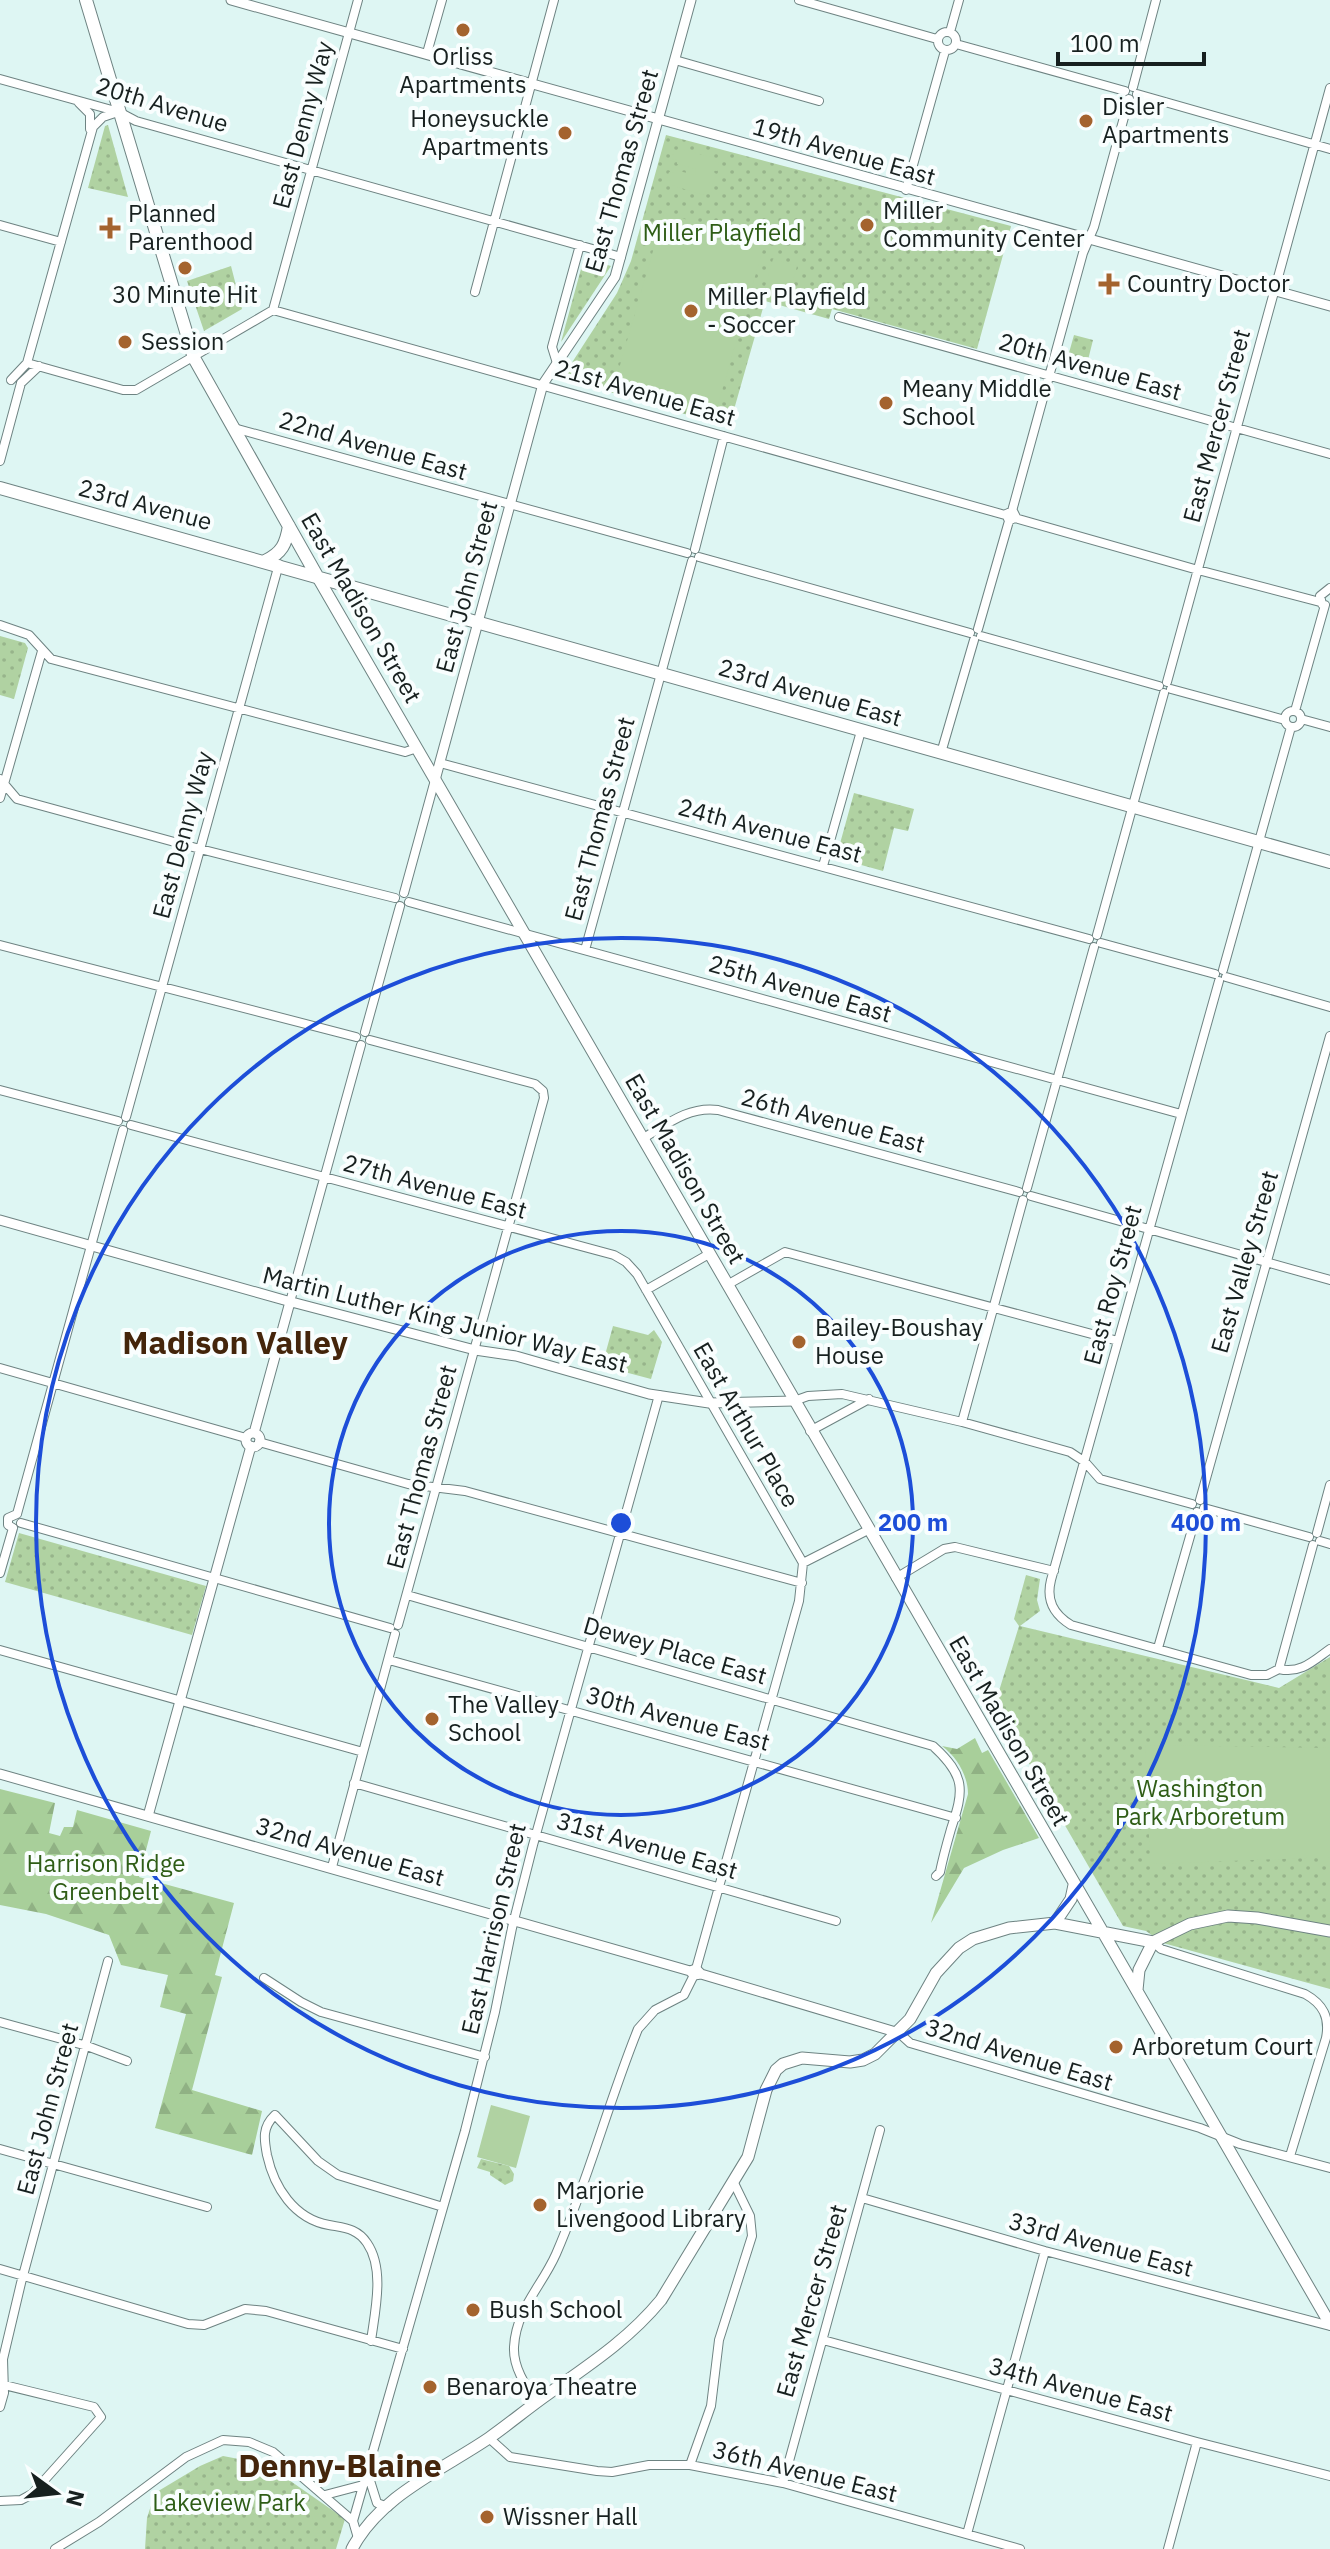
<svg xmlns="http://www.w3.org/2000/svg" width="1330" height="2549" viewBox="0 0 1330 2549" font-family="'IBM Plex Sans',sans-serif">
<defs>
<pattern id="green-dots" width="8" height="8" patternUnits="userSpaceOnUse" patternTransform="scale(2)"><rect width="8" height="8" fill="#b0d2a2"/><path d="M2 2h.1M6 6h.1" fill="none" stroke="#97b48b" stroke-width="1.8" stroke-linecap="round"/></pattern>
<pattern id="forest-firs" width="22" height="20" patternUnits="userSpaceOnUse" patternTransform="scale(2)"><rect width="22" height="20" fill="#a8cf9a"/><path d="M5 1l3.5 6h-7zM16 11l3.5 6h-7z" fill="#90b184"/></pattern>
</defs>
<rect width="100%" height="100%" fill="#def6f3"/>
<path fill="url(#green-dots)" d="M108 125 128 197 88 188 105 126Z
M666 135 1011 226 977 349 832 309 829 319 765 301 729 427 562 378 617 293 631 261Z
M584 258 611 266 561 342Z
M231 266 242 309 204 331 187 281Z
M1074 335 1093 340 1085 372 1065 367Z
M0 636 25 643 28 648 14 699 0 695Z
M854 793 914 809 908 831 894 828 883 871 836 858Z
M613 1326 648 1335 654 1330 662 1342 651 1379 602 1366Z
M19 1533 206 1586 192 1635 5 1582Z
M1026 1575 1040 1579 1037 1600 1040 1611 1020 1626 1279 1688 1330 1657V1989L1163 1943 1146 1931 1123 1926 995 1704 1019 1626 1014 1619Z
M481 2159 509 2166 514 2174 513 2181 505 2185 490 2175V2172L477 2168Z
M223 2456 266 2464 345 2519 336 2549H145L147 2518 155 2493 200 2466Z"/>
<path fill="url(#forest-firs)" d="M975 1738 982 1753 988 1750 1039 1838 1003 1850 964 1868 931 1923 968 1794C968 1776 957 1757 942 1746L957 1749Z
M0 1789 55 1803 49 1833 60 1836 64 1827H73L77 1810 151 1831 139 1877 234 1903 215 1975 222 1977 192 2090 262 2111 252 2155 155 2128 186 2014 160 2007 168 1975 121 1965 109 1935 46 1914 0 1905Z"/>
<path fill="#b0d2a2" d="M681 149 714 158 713 161 719 163 717 171 711 170 716 174 714 182H707L713 184 711 193 705 191 704 195 671 185V181L666 180 669 172 674 173 675 170 695 175 696 169 677 164V160L672 159 674 150 680 152Z
M664 213 765 242 717 408 616 379Z
M773 259 797 266 787 304 762 297Z
M1145 1745 1330 1748V1857L1156 1864 1150 1859Z
M491 2105 530 2116 516 2168 477 2157Z"/>
<g fill="none" stroke-linecap="round" stroke-linejoin="round">
<defs>
<path id="minor" d="M799 0 937 39
M938 41a9 9 0 1 1 18 0a9 9 0 1 1-18 0Z
M950 32 959 0
M956 44 1125 91
M427 53 442 0
M675 60 819 101
M0 79 119 112 136 121 621 257
M1133 87 1156 0
M1137 94 1330 149
M79 103 90 114V129
M906 190 945 51
M0 225 61 242
M475 292 554 0
M273 310 1005 515
M839 317 1330 454
M27 363 123 390H136L273 310 358 0
M557 363 552 347 580 245
M11 380 27 363 93 127 103 117 118 112
M234 428 687 553
M0 461 21 383 39 366
M1012 511 1083 253 1094 227 1129 99
M1015 518 1198 570 1320 602
M695 549 724 436
M699 557 970 633
M1322 604 1320 596 1330 588
M0 625 29 635 51 659 405 752 417 748
M978 629 1009 521 1006 514 1013 511 1016 517 1009 521
M981 636 1159 686
M1167 682 1330 88
M1171 689 1285 720
M1295 711 1325 605
M1285 719a8 8 0 1 1 16 0a8 8 0 1 1-16 0Z
M1301 719 1330 727
M941 753 974 640
M440 763 1089 939
M0 779 17 799 200 849 395 898
M0 798 42 651
M823 866 861 731
M404 893 435 780
M409 902 1181 1114
M1097 935 1164 693
M1101 943 1215 974
M0 945 356 1037
M585 950 692 561
M1223 970 1291 727
M1226 977 1330 1007
M1219 981 1051 1580C1046 1600 1053 1614 1071 1625L1251 1675H1267L1279 1669
M365 1032 400 906
M370 1040 535 1084 543 1091 544 1098 398 1625
M0 1090 118 1121
M126 1117 279 564
M131 1125 614 1255 626 1262 637 1274 803 1563 799 1601 696 1969
M642 1139C667 1124 689 1106 718 1110L1019 1192
M1027 1188 1094 947
M1031 1196 1330 1280
M727 1285 785 1252 1118 1341
M646 1290 709 1254
M290 1302 361 1045
M0 1368 246 1438
M794 1401 808 1396 842 1394 962 1422 1070 1452 1085 1462 1100 1479 1192 1504
M962 1422 1023 1200
M810 1431 869 1399
M259 1442 408 1484 465 1491 802 1583
M1200 1500 1330 1036
M1204 1508 1309 1537
M17 1514 123 1130
M21 1523 390 1628
M13 1528 8 1525V1518L17 1514
M1317 1533 1330 1485
M1320 1541 1330 1544
M803 1563 868 1530
M0 1573 13 1528
M896 1578 944 1549 955 1547 1054 1571
M407 1595 933 1746C966 1776 964 1790 951 1829 947 1843 943 1857 940 1872L936 1876
M1158 1648 1197 1512
M0 1650 363 1752
M389 1660 956 1818
M1279 1669 1313 1545
M1279 1669C1301 1674 1313 1661 1330 1649
M354 1783 836 1921
M332 1867 395 1634
M1153 1942 1161 1949 1305 1994C1323 2004 1330 2017 1326 2038L1290 2156
M264 1978 301 2002 321 2012 485 2057
M0 2022 87 2046 127 2061
M899 2033 910 2043 1200 2128 1240 2144 1330 2168
M0 2149 207 2207
M862 2198 1045 2251 1330 2326
M0 2269 188 2324 204 2325 245 2309 266 2311 403 2349
M823 2340 1197 2442 1330 2476
M371 2341C375 2311 385 2269 367 2243 357 2228 344 2228 329 2225 294 2219 274 2187 267 2155 264 2139 262 2127 275 2115L318 2161 338 2175 443 2207
M0 2384 94 2407 101 2417 32 2494 21 2500 0 2501
M537 2402C526 2386 513 2368 514 2347 516 2309 542 2286 556 2254 588 2181 608 2103 638 2029L655 2010 684 1995 694 1975
M0 2407 4 2393 3 2359 21 2283 108 1961
M489 2438 510 2457 597 2471 612 2472 649 2465H690L783 2483 1020 2549
M690 2465 711 2406 719 2340 752 2236 750 2216 733 2181
M367 2471 377 2503 388 2507
M783 2483 880 2130
M325 2495 363 2485
M967 2534 1045 2251
M358 2538 353 2521 465 2131 495 2012 512 1928 533 1845 659 1395
M55 2549 99 2522 186 2457 223 2440 249 2442 273 2452 353 2521
M1168 2549 1197 2442"/>
<path id="tertiary" d="M231 0 1330 306
M435 780 543 384 615 277 691 0
M0 1220 284 1300 475 1350 516 1356 649 1394 709 1403 794 1401
M254 1433 290 1302
M246 1440a7 7 0 1 1 14 0a7 7 0 1 1-14 0Z
M0 1774 690 1971
M148 1816 251 1446
M701 1974 694 1975 690 1971 696 1969 701 1974 899 2033"/>
<path id="secondary" d="M317 576 1330 2324
M1055 1923 1071 1899 1074 1885
M1137 1990 1139 1970 1153 1942
M352 2549C379 2496 442 2470 489 2438 509 2424 528 2408 548 2394 589 2365 629 2339 661 2300L748 2157 766 2090 776 2070 783 2064 802 2058 850 2062 863 2060 875 2054 910 2019 936 1973 959 1948 973 1939 1009 1928 1055 1923 1153 1942 1190 1924 1228 1916 1257 1918 1330 1931"/>
<path id="primary" d="M86 0 194 358 317 576
M0 488 1330 862
M265 561C282 553 286 544 289 526"/>
</defs>
<use href="#minor" stroke="#6e8382" stroke-width="10"/>
<use href="#tertiary" stroke="#6e8382" stroke-width="11"/>
<use href="#secondary" stroke="#6e8382" stroke-width="13"/>
<use href="#primary" stroke="#6e8382" stroke-width="14"/>
<use href="#minor" stroke="#fff" stroke-width="8"/>
<use href="#tertiary" stroke="#fff" stroke-width="9"/>
<use href="#secondary" stroke="#fff" stroke-width="11"/>
<use href="#primary" stroke="#fff" stroke-width="12"/>
</g>
<g fill="none" stroke="#1d4ed8" stroke-width="4">
<circle cx="621" cy="1523" r="292"/>
<circle cx="621" cy="1523" r="585"/>
</g>
<g fill="#a4632e" stroke="#f9fefe" stroke-width="3">
<circle cx="463" cy="30" r="8"/>
<circle cx="1086" cy="121" r="8"/>
<circle cx="565" cy="133" r="8"/>
<circle cx="867" cy="225" r="8"/>
<path d="M106 216h8v8h8v8h-8v8h-8v-8h-8v-8h8z"/>
<circle cx="185" cy="268" r="8"/>
<path d="M1105 272h8v8h8v8h-8v8h-8v-8h-8v-8h8z"/>
<circle cx="691" cy="311" r="8"/>
<circle cx="125" cy="342" r="8"/>
<circle cx="886" cy="403" r="8"/>
<circle cx="799" cy="1342" r="8"/>
<circle cx="432" cy="1719" r="8"/>
<circle cx="1116" cy="2047" r="8"/>
<circle cx="540" cy="2205" r="8"/>
<circle cx="473" cy="2310" r="8"/>
<circle cx="430" cy="2387" r="8"/>
<circle cx="487" cy="2517" r="8"/>
</g>
<g text-anchor="middle" stroke-width="8" stroke-linejoin="round" paint-order="stroke">
<g font-size="24" fill="#17201f" stroke="#f9fefe" text-anchor="start">
<text x="463" y="65" text-anchor="middle">Orliss<tspan x="463" dy="28">Apartments</tspan></text>
<text x="1102" y="115">Disler<tspan x="1102" dy="28">Apartments</tspan></text>
<text x="549" y="127" text-anchor="end">Honeysuckle<tspan x="549" dy="28">Apartments</tspan></text>
<text x="883" y="219">Miller<tspan x="883" dy="28">Community Center</tspan></text>
<text x="128" y="222">Planned<tspan x="128" dy="28">Parenthood</tspan></text>
<text x="1127" y="292">Country Doctor</text>
<text x="185" y="303" text-anchor="middle">30 Minute Hit</text>
<text x="707" y="305">Miller Playfield<tspan x="707" dy="28">- Soccer</tspan></text>
<text x="141" y="350">Session</text>
<text x="902" y="397">Meany Middle<tspan x="902" dy="28">School</tspan></text>
<text x="815" y="1336">Bailey-Boushay<tspan x="815" dy="28">House</tspan></text>
<text x="448" y="1713">The Valley<tspan x="448" dy="28">School</tspan></text>
<text x="1132" y="2055">Arboretum Court</text>
<text x="556" y="2199">Marjorie<tspan x="556" dy="28">Livengood Library</tspan></text>
<text x="489" y="2318">Bush School</text>
<text x="446" y="2395">Benaroya Theatre</text>
<text x="503" y="2525">Wissner Hall</text>
</g>
<g font-size="24" fill="#17201f" stroke="#f9fefe">
<text transform="translate(162 105) rotate(17)" y="8">20th Avenue</text>
<text transform="translate(303 125) rotate(-75)" y="8">East Denny Way</text>
<text transform="translate(844 152) rotate(16)" y="8">19th Avenue East</text>
<text transform="translate(622 171) rotate(-74)" y="8">East Thomas Street</text>
<text transform="translate(1090 367) rotate(16)" y="8">20th Avenue East</text>
<text transform="translate(645 393) rotate(16)" y="8">21st Avenue East</text>
<text transform="translate(1217 426) rotate(-75)" y="8">East Mercer Street</text>
<text transform="translate(373 446) rotate(16)" y="8">22nd Avenue East</text>
<text transform="translate(145 505) rotate(15)" y="8">23rd Avenue</text>
<text transform="translate(467 587) rotate(-75)" y="8">East John Street</text>
<text transform="translate(361 608) rotate(60)" y="8">East Madison Street</text>
<text transform="translate(810 693) rotate(16)" y="8">23rd Avenue East</text>
<text transform="translate(600 819) rotate(-75)" y="8">East Thomas Street</text>
<text transform="translate(770 831) rotate(15)" y="8">24th Avenue East</text>
<text transform="translate(183 835) rotate(-75)" y="8">East Denny Way</text>
<text transform="translate(800 989) rotate(16)" y="8">25th Avenue East</text>
<text transform="translate(833 1121) rotate(15)" y="8">26th Avenue East</text>
<text transform="translate(685 1169) rotate(60)" y="8">East Madison Street</text>
<text transform="translate(435 1187) rotate(15)" y="8">27th Avenue East</text>
<text transform="translate(1245 1262) rotate(-74)" y="8">East Valley Street</text>
<text transform="translate(1113 1285) rotate(-75)" y="8">East Roy Street</text>
<text transform="translate(445 1320) rotate(14)" y="8">Martin Luther King Junior Way East</text>
<text transform="translate(746 1425) rotate(60)" y="8">East Arthur Place</text>
<text transform="translate(422 1467) rotate(-75)" y="8">East Thomas Street</text>
<text transform="translate(675 1651) rotate(16)" y="8">Dewey Place East</text>
<text transform="translate(678 1719) rotate(15)" y="8">30th Avenue East</text>
<text transform="translate(1009 1731) rotate(60)" y="8">East Madison Street</text>
<text transform="translate(647 1846) rotate(16)" y="8">31st Avenue East</text>
<text transform="translate(350 1852) rotate(16)" y="8">32nd Avenue East</text>
<text transform="translate(494 1929) rotate(-77)" y="8">East Harrison Street</text>
<text transform="translate(1019 2055) rotate(17)" y="8">32nd Avenue East</text>
<text transform="translate(48 2109) rotate(-75)" y="8">East John Street</text>
<text transform="translate(1101 2245) rotate(15)" y="8">33rd Avenue East</text>
<text transform="translate(812 2301) rotate(-74)" y="8">East Mercer Street</text>
<text transform="translate(1081 2390) rotate(15)" y="8">34th Avenue East</text>
<text transform="translate(805 2472) rotate(14)" y="8">36th Avenue East</text>
</g>
<g font-size="24" fill="#2e5d16" stroke="#f9fefe">
<text x="722" y="241">Miller Playfield</text>
<text x="1200" y="1797">Washington<tspan x="1200" dy="28">Park Arboretum</tspan></text>
<text x="106" y="1872">Harrison Ridge<tspan x="106" dy="28">Greenbelt</tspan></text>
<text x="229" y="2511">Lakeview Park</text>
</g>
<g font-size="32" font-weight="bold" fill="#44250b" stroke="#f9fefe">
<text x="235" y="1354">Madison Valley</text>
<text x="340" y="2477">Denny-Blaine</text>
</g>
</g>
<circle cx="621" cy="1523" r="12" fill="#1d4ed8" stroke="#f9fefe" stroke-width="4"/>
<g font-size="24" text-anchor="middle" font-weight="bold" fill="#1d4ed8" stroke="#f9fefe" stroke-width="8" stroke-linejoin="round" paint-order="stroke">
<text x="913" y="1531">200 m</text>
<text x="1206" y="1531">400 m</text>
</g>
<g transform="translate(56 2493) rotate(105)" stroke="#f9fefe" stroke-width="6" paint-order="stroke">
<path d="M0-6L14 30L0 20L-14 30Z" fill="#17201f"/>
<text y="-12" font-size="22" font-weight="bold" text-anchor="middle" fill="#17201f">N</text>
</g>
<path d="M1058 52v12h146v-12" fill="none" stroke="#17201f" stroke-width="4"/>
<text x="1070" y="52" font-size="24" fill="#17201f" stroke="#f9fefe" stroke-width="6" paint-order="stroke">100 m</text>
</svg>
